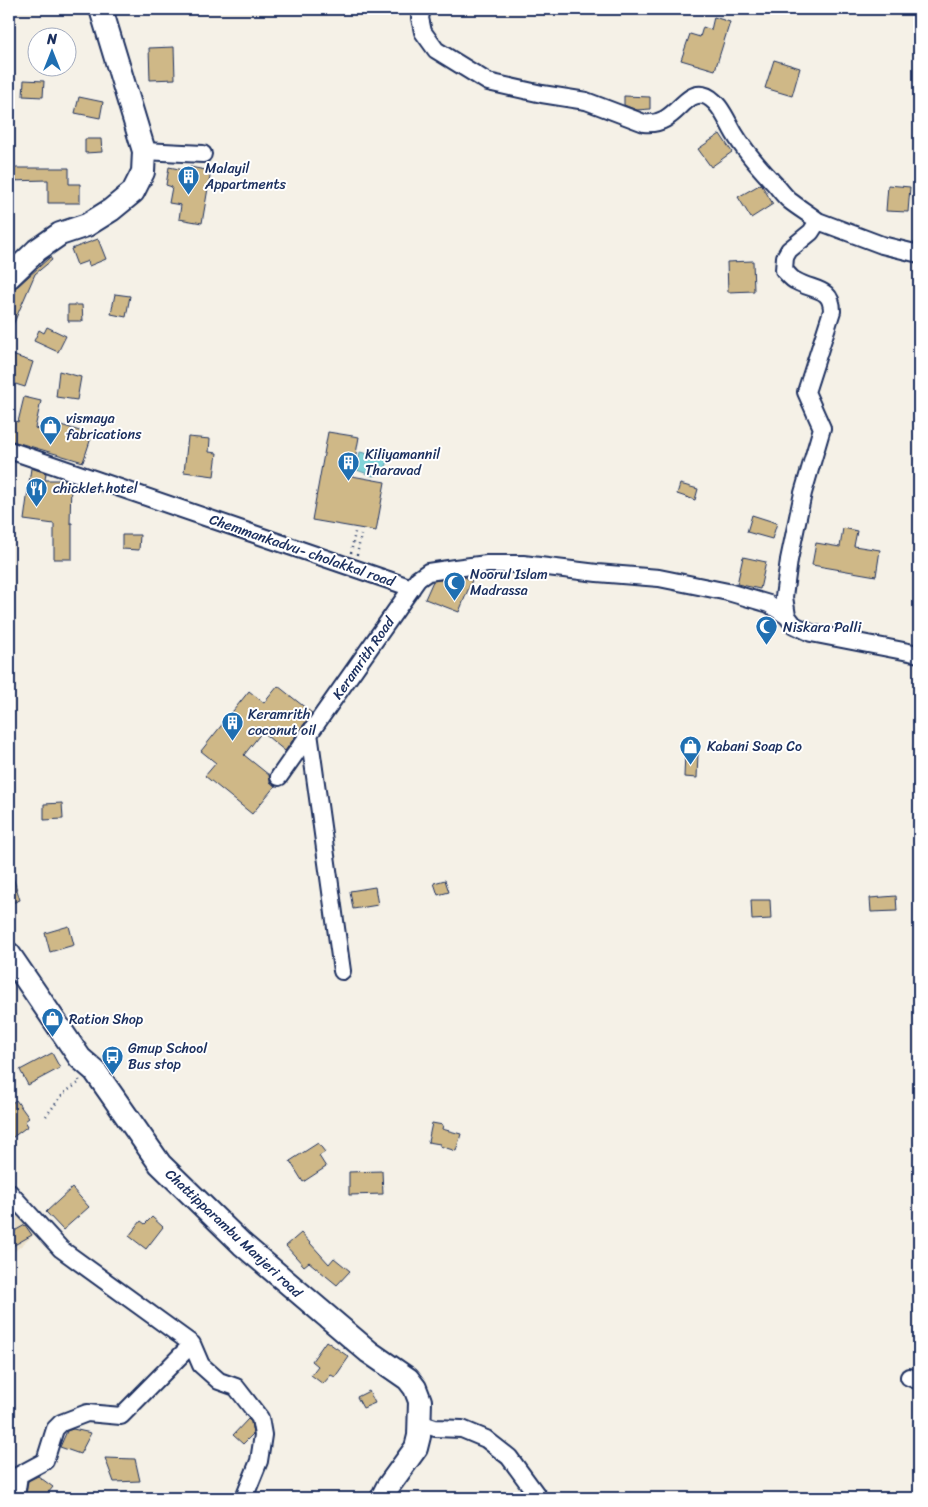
<svg xmlns="http://www.w3.org/2000/svg" width="928" height="1507" viewBox="0 0 928 1507" font-family="Sriracha,sans-serif">
<rect width="100%" height="100%" fill="#f5f1e7"/>
<filter id="ink" filterUnits="userSpaceOnUse"><feTurbulence type="fractalNoise" baseFrequency=".02" numOctaves="2"/><feDisplacementMap in="SourceGraphic" scale="10" xChannelSelector="R" yChannelSelector="G"/><feConvolveMatrix kernelMatrix="1 2 1 2 8 2 1 2 1" color-interpolation-filters="sRGB"/></filter>
<g filter="url(#ink)">
<path fill="#eae0ca" d="M9 1197 30 1223 35 1234 9 1256Z"/>
<path fill="#82d3d8" stroke="#5991a7" d="M360 452 389 459 384 471 373 476 357 470Z"/>
<path fill="#cfb887" stroke="#1b2f5e" d="M714 17 730 22 715 70 681 60 690 34 700 37 703 27 711 30Z
M174 47 175 79 150 80 149 48Z
M774 60 800 68 792 96 765 88Z
M24 80 44 81 43 97 23 96Z
M624 96 650 97V109L637 110 624 105Z
M79 97 103 102 100 118 75 113Z
M720 134 732 152 711 167 698 149Z
M85 139H101L102 152 85 153Z
M169 167 189 171 190 167 211 171 202 223 179 219 181 205 169 203 172 187 166 185Z
M9 168H69V184H80V203H48V180L9 181Z
M761 184 773 204 751 218 738 197Z
M888 185 910 187 908 212 886 211Z
M98 239 106 259 89 266 88 261 77 265 71 249Z
M50 257 52 260 35 274 9 334V290L18 286Z
M753 261 754 291 728 292 727 262Z
M115 294 130 296 126 317 111 314Z
M68 305H82L83 321H68Z
M47 327 66 336 58 352 34 341 39 330 44 333Z
M12 355 33 362 25 387 9 382V366Z
M59 371 81 377 77 400 56 397Z
M24 397 41 401 35 428 54 435 58 424 92 435 83 462 9 440V419L18 422Z
M328 432 359 437 352 476 385 482 376 531 312 520Z
M188 437 210 439 209 452 217 453 214 476 184 472Z
M31 468 46 473 45 480H66L71 482 70 523H72V559H54V524L24 520Z
M680 484 698 489 695 500 677 494Z
M752 515 777 523 772 539 747 532Z
M843 528 857 531 854 546 880 550 876 576 812 565 816 543 840 547Z
M122 535H140L139 550 122 549Z
M743 557 766 562 760 589 737 584Z
M464 577 472 580 459 612 425 599 433 581Z
M278 686 312 713 285 751 262 732 244 755 269 775 270 782 275 786 252 814 205 776 216 763 201 751 249 691 264 703Z
M685 752 698 753 697 778 684 777Z
M62 803 63 819 44 820V804Z
M9 870H11L20 900 9 904Z
M445 880 449 892 438 895 434 883Z
M375 887 378 905 353 909 350 891Z
M896 896 897 911 871 912 870 898Z
M751 900H770L771 919 752 920Z
M69 926 74 945 50 952 45 933Z
M52 1053 60 1068 28 1085 20 1070Z
M16 1100 29 1118 25 1121 28 1126 9 1140V1105Z
M432 1123 443 1125 442 1129 461 1134 456 1151 440 1146V1144L428 1142Z
M318 1143 325 1152 319 1156 326 1167 303 1182 290 1161Z
M382 1171 383 1194 349 1195V1172Z
M72 1188 89 1207 63 1230 46 1212Z
M152 1217 163 1227 146 1249 129 1236 141 1221 145 1224Z
M25 1225 32 1235 9 1248V1234Z
M301 1233 329 1264 334 1258 350 1271 337 1285 309 1262 304 1266 286 1246Z
M326 1341 349 1357 335 1377 331 1375 323 1384 311 1375 318 1366 312 1361Z
M369 1391 375 1403 363 1408 357 1397Z
M248 1419 251 1422 253 1434 243 1444 233 1435Z
M73 1429 91 1433 80 1454 60 1447 67 1431Z
M105 1458 135 1459 140 1481 114 1482Z
M38 1476 53 1487 44 1498H29L26 1495 28 1481Z"/>
<g fill="none" stroke-linecap="round" stroke-linejoin="round">
<defs>
<path id="minor" d="M422 9 420 18 423 32 436 50 488 82 542 94 586 101 644 123C675 127 683 91 703 95 718 98 727 121 734 133 744 150 758 166 772 181 778 187 783 195 790 201 799 208 809 214 818 221
M144 151 203 154
M9 450 412 588
M787 616 784 597 789 560 803 493 822 428 806 392 832 311C832 287 813 291 796 281 791 279 788 274 784 270L785 257 789 250 811 232 818 221 882 245 919 254
M309 733 342 971
M279 777 418 579 428 572 455 568 487 564H523L597 573 659 578 728 592 769 604 787 616 794 625 811 633 919 654
M9 1192 61 1249 192 1344
M192 1344 201 1365 219 1381 236 1387 260 1418 263 1435 259 1461 244 1498
M909 1377 919 1381
M420 1423 435 1428 462 1429 486 1439 509 1457 539 1498
M17 1498 16 1496 19 1475 45 1461 55 1429 61 1423 87 1413 121 1416 192 1344"/>
<path id="secondary" d="M9 277 37 250 60 234 87 225 111 210 133 192 143 172 144 151 101 9
M9 954 80 1058 95 1071 160 1164 242 1244 369 1352 408 1379 415 1388 420 1401 419 1436 416 1448 387 1488 382 1498"/>
</defs>
<use href="#minor" stroke="#1b2f5e" stroke-width="20"/>
<use href="#secondary" stroke="#1b2f5e" stroke-width="26"/>
<path stroke="#1b2f5e" stroke-width="2.5" stroke-dasharray="1 4" stroke-linecap="butt" d="M351 553 355 532
M357 555 361 535
M46 1116 64 1093 80 1082 79 1080
M9 1171 10 1170"/>
<use href="#minor" stroke="#fff" stroke-width="16"/>
<use href="#secondary" stroke="#fff" stroke-width="22"/>
</g>
</g>
<defs>
<symbol id="building-pin" viewBox="-11 -11 22 30"><path d="M0 17L-7.5 6A9.5 9.5 0 1 1 7.5 6Z" fill="#1f6fb2" stroke="#fff"/><path d="M-4-6H4V6H1V3H-1V6H-4ZM-2.5-4.3h1.7v1.8h-1.7ZM.8-4.3h1.7v1.8H.8ZM-2.5-1h1.7V.8h-1.7ZM.8-1h1.7V.8H.8Z" fill="#fff"/></symbol>
<symbol id="shop-pin" viewBox="-11 -11 22 30"><path d="M0 17L-7.5 6A9.5 9.5 0 1 1 7.5 6Z" fill="#1f6fb2" stroke="#fff"/><path d="M-5-2.5h2.3a2.7 3.5 0 0 1 5.4 0H5L5.5 6h-11ZM-1.5-2.5h3a1.5 2.3 0 0 0-3 0Z" fill="#fff"/></symbol>
<symbol id="restaurant-pin" viewBox="-11 -11 22 30"><path d="M0 17L-7.5 6A9.5 9.5 0 1 1 7.5 6Z" fill="#1f6fb2" stroke="#fff"/><path d="M-5-6h1v4h1v-4h1v4h1v-4h1v5L-1.5 .5V6h-2V.5L-5-1ZM5-6V6H3V1.5H1.5Q1.5-4 5-6Z" fill="#fff"/></symbol>
<symbol id="mosque-pin" viewBox="-11 -11 22 30"><path d="M0 17L-7.5 6A9.5 9.5 0 1 1 7.5 6Z" fill="#1f6fb2" stroke="#fff"/><path d="M3.5-4.9A6 6 0 1 0 3.5 4.9A5 5 0 1 1 3.5-4.9Z" fill="#fff"/></symbol>
<symbol id="bus-pin" viewBox="-11 -11 22 30"><path d="M0 17L-7.5 6A9.5 9.5 0 1 1 7.5 6Z" fill="#1f6fb2" stroke="#fff"/><path d="M-5-6H5V4H4V6H2V4H-2V6H-4V4H-5ZM-3.5-4V0h7V-4ZM-3.5 1.2v1.5H-2V1.2ZM2 1.2v1.5H3.5V1.2Z" fill="#fff"/></symbol>
</defs>
<g fill-rule="evenodd">
<use href="#building-pin" x="176" y="164" width="25" height="34"/>
<use href="#shop-pin" x="38" y="414" width="25" height="34"/>
<use href="#building-pin" x="336" y="450" width="25" height="34"/>
<use href="#restaurant-pin" x="24" y="476" width="25" height="34"/>
<use href="#mosque-pin" x="442" y="570" width="25" height="34"/>
<use href="#mosque-pin" x="754" y="614" width="25" height="34"/>
<use href="#building-pin" x="220" y="710" width="25" height="34"/>
<use href="#shop-pin" x="678" y="734" width="25" height="34"/>
<use href="#shop-pin" x="40" y="1006" width="25" height="34"/>
<use href="#bus-pin" x="100" y="1044" width="25" height="34"/>
</g>
<g text-anchor="middle" stroke-width="4" stroke-linejoin="round" paint-order="stroke">
<g font-size="14" fill="#1b2f5e" stroke="#fff" text-anchor="start">
<text x="205" y="173">Malayil<tspan x="205" dy="16">Appartments</tspan></text>
<text x="66" y="423">vismaya<tspan x="66" dy="16">fabrications</tspan></text>
<text x="365" y="459">Kiliyamannil<tspan x="365" dy="16">Tharavad</tspan></text>
<text x="53" y="493">chicklet hotel</text>
<text x="470" y="579">Noorul Islam<tspan x="470" dy="16">Madrassa</tspan></text>
<text x="783" y="632">Niskara Palli</text>
<text x="248" y="719">Keramrith<tspan x="248" dy="16">coconut oil</tspan></text>
<text x="707" y="751">Kabani Soap Co</text>
<text x="69" y="1024">Ration Shop</text>
<text x="128" y="1053">Gmup School<tspan x="128" dy="16">Bus stop</tspan></text>
</g>
<g font-size="14" fill="#1b2f5e" stroke="#fff">
<text transform="translate(302 550) rotate(19)" y="5">Chemmankadvu- cholakkal road</text>
<text transform="translate(363 658) rotate(-55)" y="5">Keramrith Road</text>
<text transform="translate(234 1233) rotate(43)" y="5">Chattipparambu Manjeri road</text>
</g>
</g>
<rect width="928" height="1507" fill="none" stroke="#fff" stroke-width="30"/>
<rect x="15" y="15" width="898" height="1477" fill="none" stroke="#1b2f5e" stroke-width="2" filter="url(#ink)"/>
<g transform="translate(52 52)"><circle r="24" fill="#ffffff" stroke="#a4acbf"/>
<path d="M0-4L9 19L0 12L-9 19Z" fill="#1f6fb2"/>
<text y="-8" font-size="14" font-weight="bold" text-anchor="middle" fill="#1b2f5e">N</text>
</g>
</svg>
